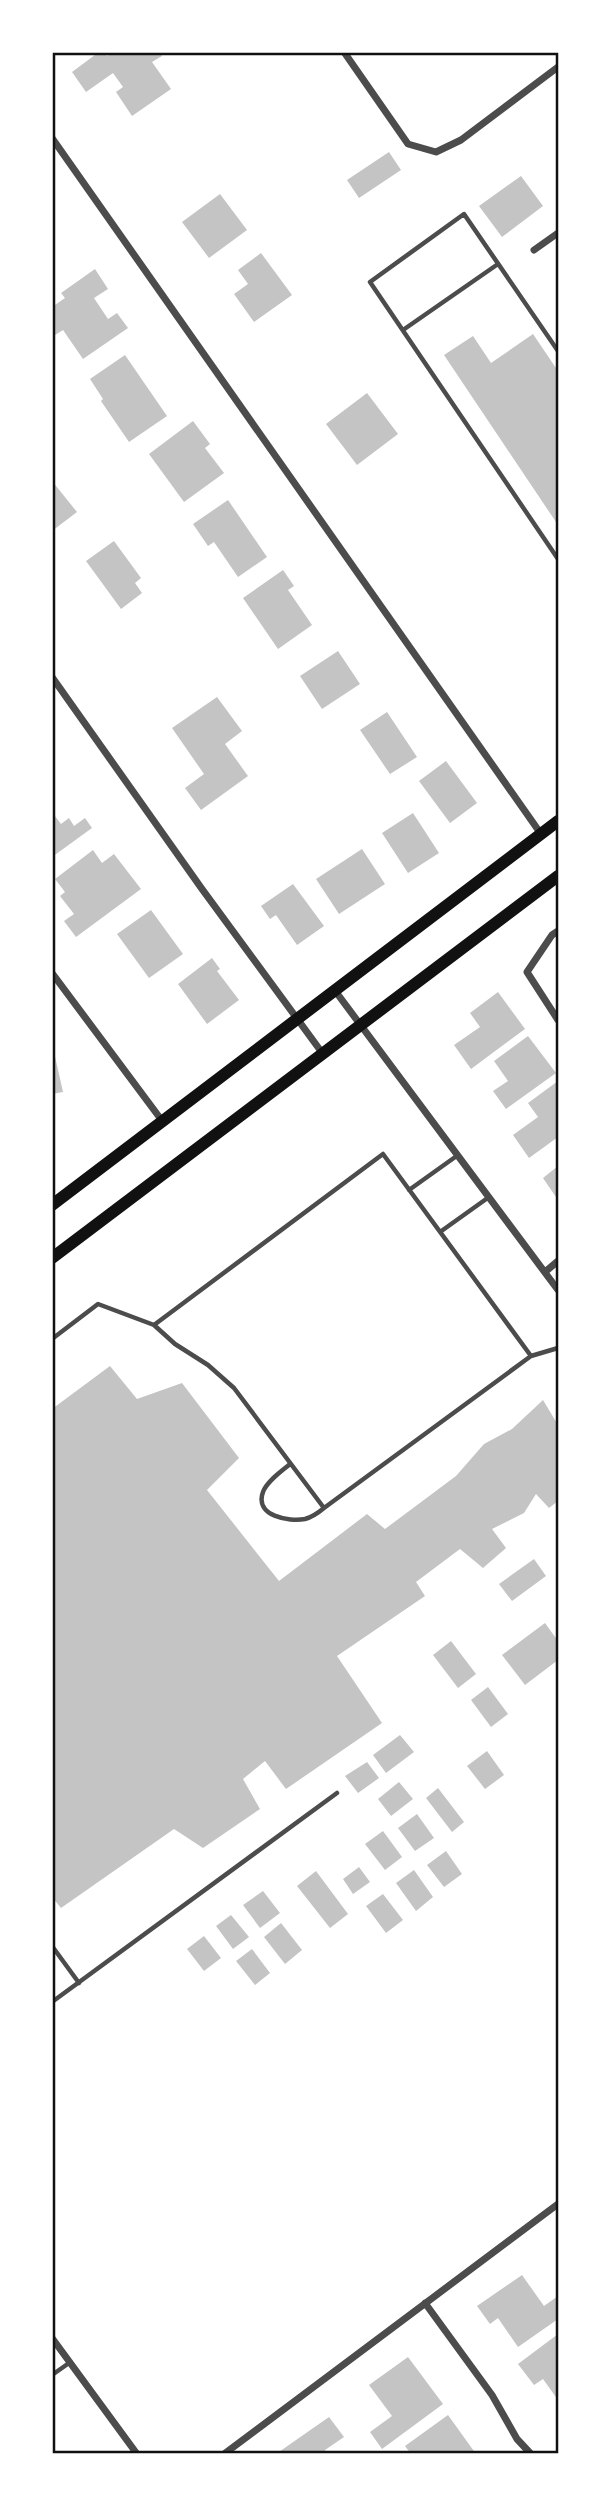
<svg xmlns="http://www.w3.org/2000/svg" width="611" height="2506" viewBox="0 0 611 2506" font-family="'IBM Plex Sans',sans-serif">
<rect width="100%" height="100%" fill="#fff"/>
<path fill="#c4c4c4" d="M99 52H105L107 56 112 52H159L162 56 152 62 171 89 132 116 116 92 123 87 113 73 86 92 72 72Z
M389 152 401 170 359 198 347 180Z
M521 176 543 206 502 237 479 206Z
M220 194 247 230 209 258 182 222Z
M261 253 292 295 254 322 234 294 248 284 238 270Z
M95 269 108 289 94 298 108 319 117 313 128 328 83 359 63 330 52 337V307L65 298 61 293Z
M533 334 558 371V525L444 355 473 336 491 363Z
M125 355 167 416 129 442 101 401 103 399 90 379Z
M367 393 398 434 357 465 326 424Z
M193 421 210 444 205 448 224 473 184 502 149 454Z
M52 481 77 512 52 531Z
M228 500 267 557 238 577 214 542 208 546 193 524Z
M114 541 141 578 135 583 142 593 121 609 86 561Z
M283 570 294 586 288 590 312 625 278 649 243 598Z
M338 651 360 684 322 709 300 676Z
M217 697 242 731 225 744 248 776 201 810 185 788 204 774 172 728Z
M387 712 417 757 390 774 360 730Z
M446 761 477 803 450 823 419 781Z
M52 812 61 824 69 818 74 826 85 818 92 828 52 857Z
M413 813 439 853 408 873 382 833Z
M362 849 385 884 339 914 316 879Z
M93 850 102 863 114 854 141 889 76 937 64 921 74 914 60 896 65 892 55 879Z
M293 884 324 926 297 945 276 915 270 919 261 906Z
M151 910 183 954 149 978 117 934Z
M212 958 220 969 217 971 239 1000 207 1024 178 984Z
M498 992 525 1029 471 1069 454 1045 480 1027 470 1013Z
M528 1036 556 1073 506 1109 493 1091 508 1081 494 1061Z
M52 1043 63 1092 52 1094Z
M558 1081V1137L529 1158 513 1135 538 1117 528 1103Z
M558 1166V1200L543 1178Z
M110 1366 137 1399 182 1383 239 1458 207 1490 279 1581 367 1514 385 1529 456 1476 484 1444 512 1429 543 1400 558 1425V1501L549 1508 536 1494 524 1513 492 1529 506 1548 483 1568 460 1549 416 1582 425 1596 337 1656 382 1723 286 1789 265 1761 243 1779 260 1809 203 1848 174 1829 61 1908 52 1897V1409Z
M534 1559 546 1576 512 1601 499 1584Z
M545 1623 558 1641V1660L525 1685 502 1655Z
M451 1641 476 1674 458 1688 433 1655Z
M488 1687 508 1714 491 1727 471 1700Z
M400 1735 414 1752 386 1773 373 1755Z
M487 1751 504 1775 485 1789 467 1766Z
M367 1762 379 1778 358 1793 345 1776Z
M399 1782 413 1799 391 1816 378 1799Z
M438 1788 464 1822 452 1832 426 1798Z
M417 1814 434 1838 415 1851 398 1828Z
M383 1831 402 1857 385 1870 365 1844Z
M446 1851 462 1874 444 1887 427 1865Z
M359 1867 370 1882 353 1894 343 1879Z
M414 1870 433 1897 416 1911 396 1883Z
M316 1871 348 1914 330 1928 297 1886Z
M263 1891 280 1913 260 1928 243 1905Z
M383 1894 403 1920 386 1933 366 1906Z
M231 1915 249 1937 233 1949 216 1926Z
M281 1923 302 1950 285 1964 264 1937Z
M204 1936 221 1958 204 1971 187 1949Z
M252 1949 270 1973 255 1985 236 1961Z
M522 2275 544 2306 558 2296V2319L518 2347 498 2318 490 2324 477 2306Z
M558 2334V2400L543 2379 534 2385 518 2364Z
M408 2357 443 2404 382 2449 370 2432 392 2416 369 2385Z
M448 2415 476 2454H411L405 2446Z
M329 2417 344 2437 325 2450 327 2454H276Z"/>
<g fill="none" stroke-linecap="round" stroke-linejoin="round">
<path stroke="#4c4c4c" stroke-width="4.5" d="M403 330 498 264
M558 351 464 214 370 282 558 559
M383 1154 531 1356 324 1508 234 1388 208 1365 175 1344 154 1325Z
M409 1190 458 1155
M440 1232 489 1197
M52 1339 98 1304 154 1325
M531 1356 558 1348
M290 1464C282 1471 267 1481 263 1492 254 1516 289 1522 305 1519 313 1517 318 1513 324 1508
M52 1946 79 1983
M52 2002 337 1793
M52 2375 69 2363"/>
<path stroke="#4c4c4c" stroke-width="7" d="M344 52 408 144 436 152 461 140 558 67
M52 138 541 834
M534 250 558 233
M52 677 202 889 323 1054
M558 931 552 935 527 972 558 1020
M52 973 163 1122
M336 992 558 1290
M545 1272 558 1261
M425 2303 492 2395 517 2439 531 2454
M52 2338 137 2454
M224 2454 558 2204"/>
<path stroke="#111" stroke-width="12" d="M52 1205 558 821
M52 1258 558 876"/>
</g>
<rect width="611" height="2506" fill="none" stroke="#ffffff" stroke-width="108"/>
<rect x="54" y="54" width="503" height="2398" fill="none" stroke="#111" stroke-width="2.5"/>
</svg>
